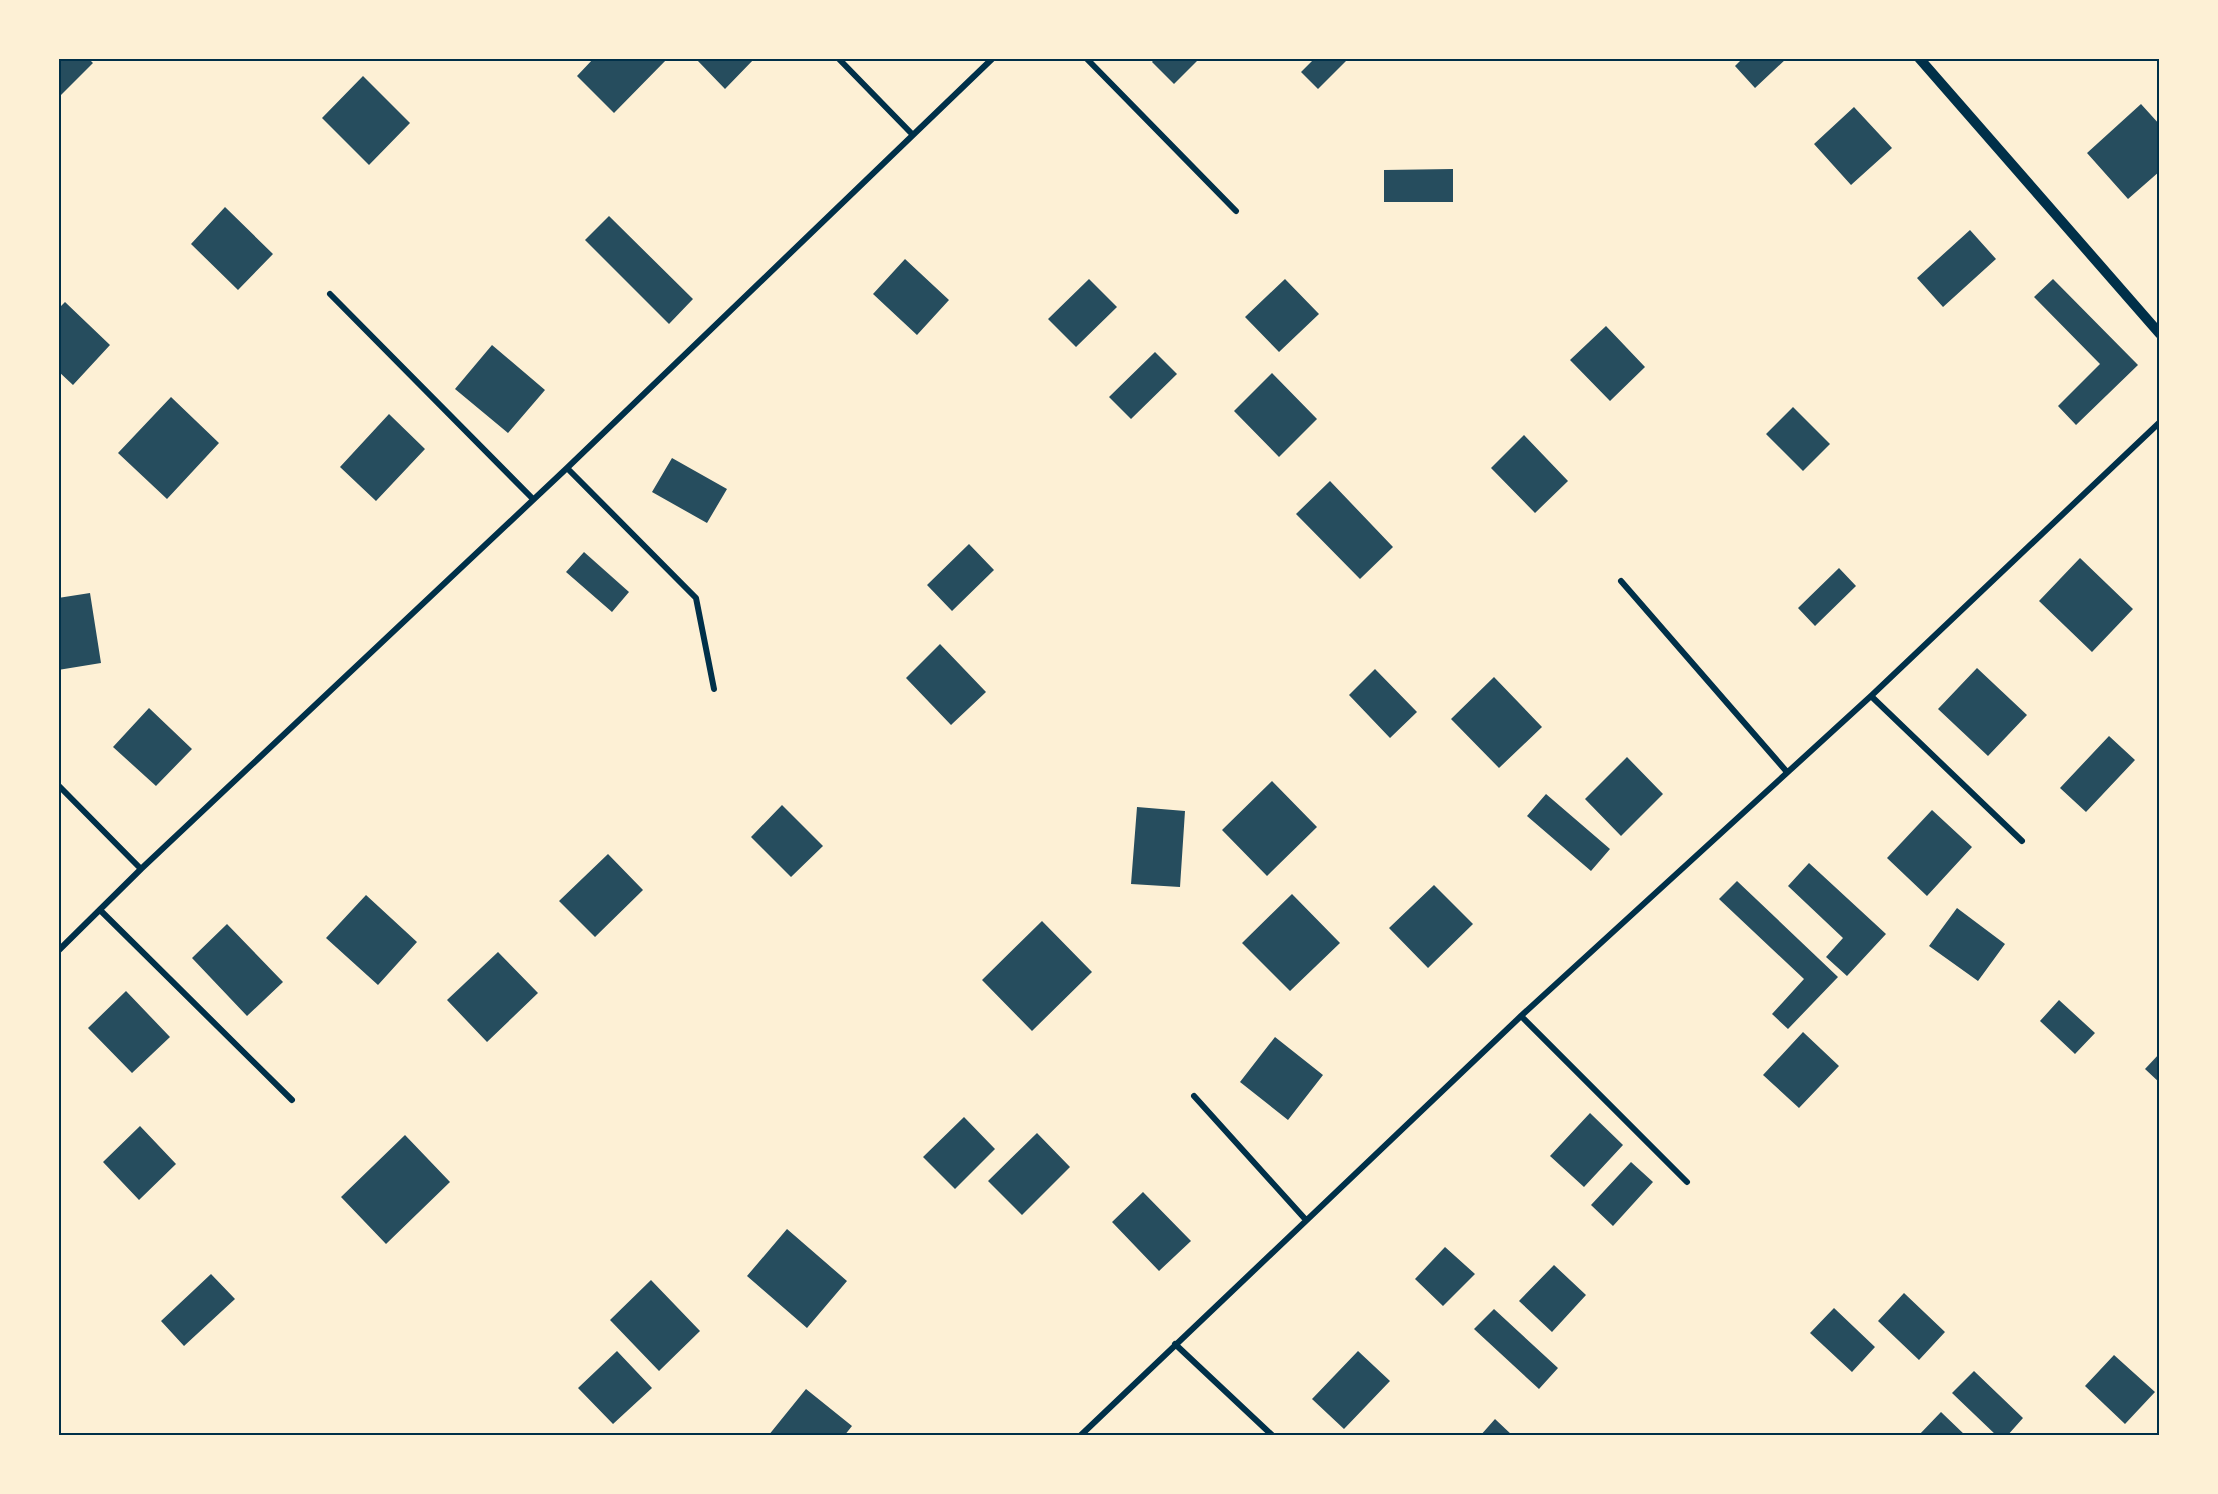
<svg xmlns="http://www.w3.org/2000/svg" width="2218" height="1494" viewBox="0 0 2218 1494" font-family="'Source Serif 4',serif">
<rect width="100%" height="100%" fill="#fdf0d5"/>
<path fill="#264d5e" d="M58 58H88L93 63 58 98Z
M594 58H668L614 113 577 76Z
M698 58H755L725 89 697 60Z
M1155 58H1200L1174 84 1152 62Z
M1315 58H1349L1318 89 1301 72Z
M1743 58H1787L1755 88 1735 66Z
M363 76 410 123 369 165 322 118Z
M2141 104 2160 125V171L2128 199 2087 153Z
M1854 107 1892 148 1851 185 1814 144Z
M1453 169V202H1384V170Z
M225 207 273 254 238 290 191 244Z
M609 216 693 299 669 324 585 240Z
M1970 230 1996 259 1943 307 1917 278Z
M905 259 949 300 917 335 873 294Z
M1089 279 1117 307 1076 347 1048 319Z
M1285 279 1319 314 1279 352 1245 317Z
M2053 279 2138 365 2076 425 2058 406 2100 364 2034 297Z
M65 302 110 345 73 385 58 371V309Z
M1606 326 1645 367 1610 401 1570 360Z
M492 345 545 390 508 433 455 389Z
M1155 352 1177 374 1131 419 1109 397Z
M1272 373 1317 419 1279 457 1234 411Z
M171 397 219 443 167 499 118 453Z
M1793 407 1830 444 1803 471 1766 434Z
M389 414 425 449 376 501 340 467Z
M1524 435 1568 481 1535 513 1491 468Z
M672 458 727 489 707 523 652 492Z
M1330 481 1393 547 1360 579 1296 514Z
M969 544 994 570 952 611 927 585Z
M584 552 629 592 612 612 566 572Z
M2080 558 2133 609 2092 652 2039 601Z
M1839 568 1856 586 1815 626 1798 608Z
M90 593 101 663 58 670V598Z
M940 644 986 692 951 725 906 678Z
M1977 668 2027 715 1988 756 1938 709Z
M1375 669 1417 712 1390 738 1349 695Z
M1494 677 1542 727 1499 768 1451 719Z
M149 708 192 749 156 786 113 747Z
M2109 736 2135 760 2086 812 2060 788Z
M1627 757 1663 794 1621 836 1585 799Z
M1272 781 1317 827 1267 876 1222 830Z
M1546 794 1610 849 1591 871 1527 816Z
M782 805 823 846 791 877 751 837Z
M1137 807 1185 811 1180 887 1131 884Z
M1932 810 1972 847 1927 896 1887 858Z
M608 854 643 890 595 937 559 901Z
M1809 863 1886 934 1847 976 1826 957 1843 938 1788 886Z
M1737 881 1838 977 1788 1029 1772 1014 1804 979 1719 899Z
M1434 885 1473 924 1428 968 1389 928Z
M1292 894 1340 943 1290 991 1242 943Z
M366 895 417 942 378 985 326 938Z
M1957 908 2005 944 1978 981 1929 946Z
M1042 921 1092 972 1032 1031 982 980Z
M227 924 283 982 247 1016 192 958Z
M498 952 538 993 487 1042 447 1000Z
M126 991 170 1037 132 1073 88 1028Z
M2059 1000 2095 1033 2075 1054 2040 1021Z
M1803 1032 1839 1066 1799 1108 1763 1075Z
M1275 1037 1323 1075 1288 1120 1240 1082Z
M2160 1053V1083L2145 1069Z
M1590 1113 1623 1145 1584 1187 1550 1156Z
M964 1117 995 1149 955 1189 923 1157Z
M140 1126 176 1164 139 1200 103 1162Z
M1037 1133 1070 1167 1022 1215 988 1181Z
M405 1135 450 1182 386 1244 341 1197Z
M1631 1162 1653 1182 1613 1226 1591 1205Z
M1143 1192 1191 1241 1159 1271 1112 1222Z
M787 1229 847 1281 807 1328 747 1276Z
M1445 1247 1475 1274 1443 1306 1415 1279Z
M1554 1265 1586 1295 1552 1332 1519 1301Z
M211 1274 235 1299 184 1346 161 1321Z
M651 1280 700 1331 659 1371 610 1320Z
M1904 1293 1945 1332 1919 1360 1878 1321Z
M1834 1308 1875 1347 1852 1372 1810 1333Z
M1494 1309 1558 1368 1539 1389 1474 1329Z
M617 1351 652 1388 613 1424 578 1388Z
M1358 1351 1390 1381 1344 1429 1312 1399Z
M2114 1355 2155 1392 2125 1424 2085 1386Z
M1974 1371 2023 1418 2007 1436H1997L1952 1393Z
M806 1389 852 1426 844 1436H768Z
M1941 1412 1966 1436H1918Z
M1495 1419 1513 1436H1480Z"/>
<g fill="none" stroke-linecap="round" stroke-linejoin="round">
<path stroke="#003049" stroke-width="6" d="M838 58 912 134
M1086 58 1236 211
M330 294 533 499
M567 468 696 598 714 689
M1621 581 1787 772
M1871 696 2022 841
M58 785 141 869
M100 910 292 1100
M58 951 141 869 567 468 993 58
M1521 1016 1687 1182
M1194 1096 1306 1220
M1175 1344 1273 1436
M1080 1436 1521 1016 1871 696 2160 422"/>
<path stroke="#003049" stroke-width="10" d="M1919 58 2160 334"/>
</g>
<rect width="2218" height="1494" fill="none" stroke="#fdf0d5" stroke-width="120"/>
<rect x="60" y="60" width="2098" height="1374" fill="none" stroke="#003049" stroke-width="2"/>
</svg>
